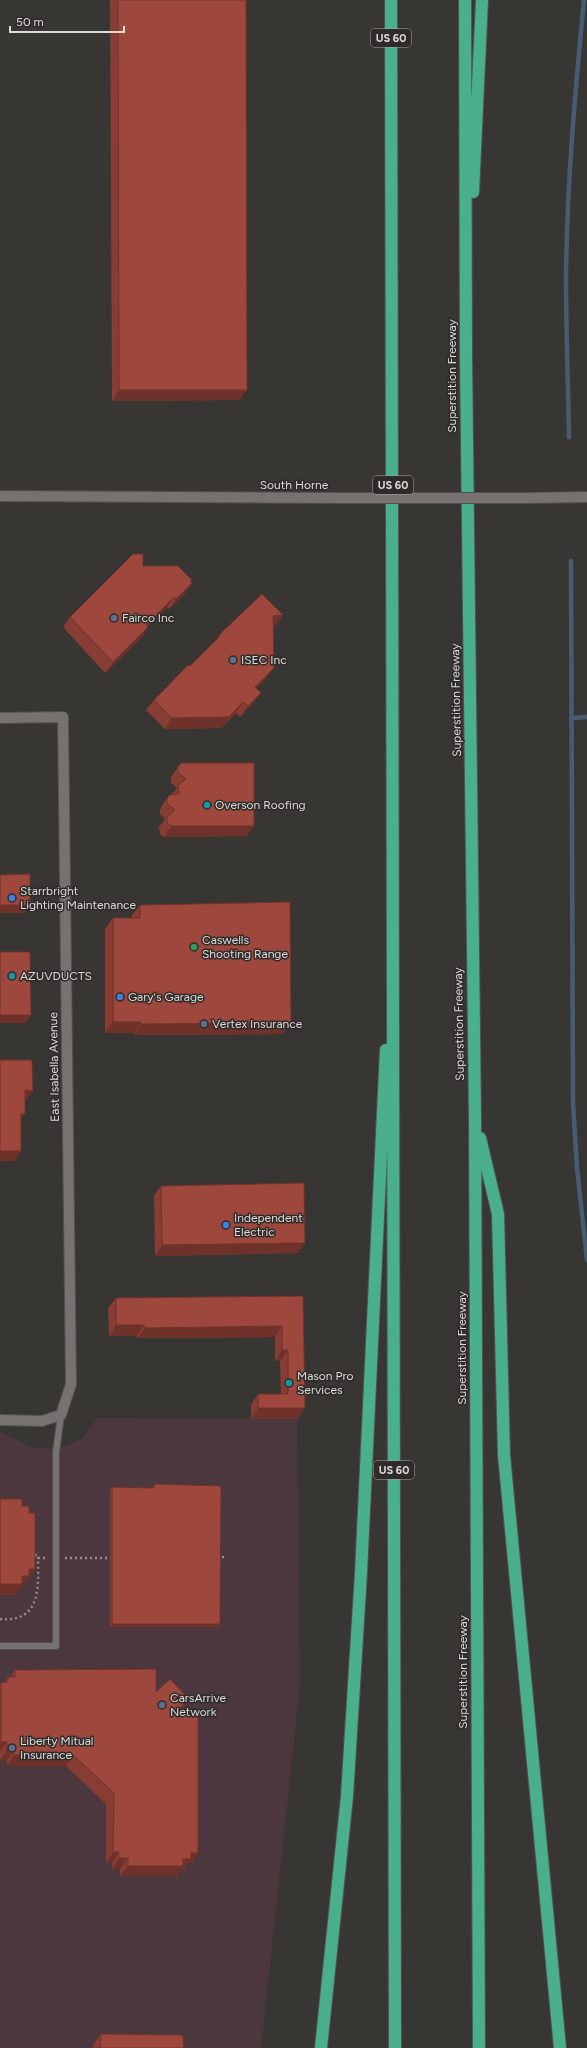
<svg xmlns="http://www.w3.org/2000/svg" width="587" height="2048" viewBox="0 0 587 2048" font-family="Figtree,sans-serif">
<rect width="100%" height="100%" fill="#383633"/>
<path fill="#4b373d" d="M97 1418 297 1419 300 1684 261 2048H0V1432L36 1449 67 1446 83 1438Z"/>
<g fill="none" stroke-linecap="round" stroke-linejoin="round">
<path stroke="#475b72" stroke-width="4.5" d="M569 437C568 383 566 330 566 276 567 184 575 92 584 0
M571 561 573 1103 577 1168 587 1260
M571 718 587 717"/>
<defs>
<path id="service" d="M0 1646H56V1452L61 1415"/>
<path id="minor" d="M0 718 63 717 71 1384 61 1415 42 1421 0 1420"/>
<path id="tertiary" d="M0 496 340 498
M527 498 587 497"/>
<path id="motorway" d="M391 0 395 2048
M465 0 466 357 475 1118 479 2048
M473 192 482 0
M480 1138 498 1214 504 1455 560 2048
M321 2048 347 1796 361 1573 386 1050"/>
</defs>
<use href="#service" stroke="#545251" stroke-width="8"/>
<use href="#minor" stroke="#545251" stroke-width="12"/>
<use href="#tertiary" stroke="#545251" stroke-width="12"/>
<use href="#motorway" stroke="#545251" stroke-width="14"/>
<path stroke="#908e8c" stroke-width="2.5" stroke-dasharray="2 3" stroke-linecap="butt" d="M217 1557H225
M38 1558H46
M65 1558H112
M0 1619C43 1623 38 1584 38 1555H33"/>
<use href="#service" stroke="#75726f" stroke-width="6"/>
<use href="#minor" stroke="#75726f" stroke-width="10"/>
<use href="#tertiary" stroke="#75726f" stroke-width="10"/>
<use href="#motorway" stroke="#49af8d" stroke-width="12"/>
<defs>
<path id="tertiary-bridge" d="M340 498H527"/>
</defs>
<use href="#tertiary-bridge" stroke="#545251" stroke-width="12" stroke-linecap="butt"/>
<use href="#tertiary-bridge" stroke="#75726f" stroke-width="10"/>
</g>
<path fill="#883d34" d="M110 0H246L240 400 112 401Z
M143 566 191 581 192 583 185 593 169 609 167 607 148 626V627L141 638 105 673 63 627 70 617Z
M283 615 275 626H273L266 678 256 688 261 693 253 703 240 717 236 713 221 728 165 729 146 710 154 700 190 666 214 643 220 634Z
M178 767 247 836 164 837 160 834 159 827 165 819 160 814V809L167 798 172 794 177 788 171 783V777Z
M140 905 291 1023 283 1034 134 1035V1033H105V929L113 918H132V915Z
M161 1186 298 1253 155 1256 154 1196Z
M303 1296 305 1408 297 1419H251V1405L258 1394H281L280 1361H275V1337L137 1338V1336H109L108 1308 116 1298Z
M154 1484 220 1624 218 1627H110V1490L112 1487 152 1488Z
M15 1670 156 1692 181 1710 178 1713 191 1863H188L183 1870H181L176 1876H120V1869H112V1863H106V1804L66 1766H7V1761H0V1684L1 1683H4L8 1677H10Z
M101 2034 184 2048H93V2045Z"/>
<path fill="#6f322a" d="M119 390H247L240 400 112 401Z
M192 583 185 593 169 609 176 599Z
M174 597 167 607 139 635 146 625Z
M283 615 275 626H266L273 616Z
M148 627 141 638 105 673 113 662Z
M274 668 266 678 247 698 255 687Z
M261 693 253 703 240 717 248 706Z
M243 702 236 713 221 728 165 729 172 718Z
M171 826H254L247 836 164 837Z
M0 905H30L25 913H0Z
M0 1015H31L25 1023H0Z
M113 1022H141L134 1033H105Z
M291 1023 283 1034 134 1035 141 1024Z
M25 1090 33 1091 26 1100H18Z
M21 1114H25L18 1123Z
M0 1151H21L15 1161H0Z
M305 1243 298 1253 155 1256 162 1245Z
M116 1325H144L137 1336H109Z
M282 1326 275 1337 137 1338 145 1328Z
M282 1350H288L280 1361H275Z
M258 1408H305L297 1419H251Z
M29 1569H35L28 1580H26L15 1595H0V1584L22 1576Z
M112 1624H220L218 1627H110Z
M189 1699 181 1710 167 1724 174 1713Z
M1 1742H7L0 1751V1743Z
M7 1750H14L7 1761H0V1760Z
M14 1755H73L66 1766H7Z
M113 1852H119L112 1863H106Z
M191 1853H198L191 1863H188L183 1870H181L176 1876H120L128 1866 183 1859Z
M119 1858H128L120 1869H112Z"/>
<path fill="#9e473c" stroke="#6f322a" d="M118 0H246L247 390H119Z
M133 554H143V566H178L192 580 190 581 192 583 176 599 174 597 146 625 148 627 113 662 70 617Z
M262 594 283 615 273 616 274 668 255 687 261 693 248 706 243 702 229 717 172 718 154 700 188 665 190 666 221 635 220 634Z
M181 763H254V826H171L167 823V817L175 810 167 804V798L170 795 179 794 178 785 186 779 178 773V767Z
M30 874V905H0V875Z
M290 902 291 1023 141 1024V1022H113V918H140V905Z
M0 952H30L31 1015H0Z
M0 1060H32L33 1091 25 1090V1114H21V1151H0Z
M304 1183 305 1243 162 1245 161 1186Z
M303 1296 305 1408H258V1394H288V1350H282V1326L145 1328 144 1325H116V1298Z
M154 1484 221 1486 220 1624H112V1487L154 1488Z
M0 1499H22V1506H29V1513H35V1569H29V1576H22V1584H0Z
M156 1669V1692L170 1679 189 1699 174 1713H198V1853H191V1859H183V1866H128V1858H119V1852H113L114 1793 73 1755H14V1750H7V1742H1V1683L8 1682V1677H15V1670Z
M101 2034 183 2035 184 2048H97H100Z"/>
<g fill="#5c6f8a" stroke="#2e2b29" stroke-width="1.5">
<circle cx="114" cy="618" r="4"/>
<circle cx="233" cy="660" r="4"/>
<circle cx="204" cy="1024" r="4"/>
<circle cx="162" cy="1705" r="4"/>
<circle cx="12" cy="1748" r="4"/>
</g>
<g fill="#0f9aa8" stroke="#2e2b29" stroke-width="1.5">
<circle cx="207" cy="805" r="4"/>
<circle cx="12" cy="976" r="4"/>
<circle cx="289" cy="1383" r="4"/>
</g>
<g fill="#3f7fe0" stroke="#2e2b29" stroke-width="1.5">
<circle cx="12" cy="898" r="4"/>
<circle cx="120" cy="997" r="4"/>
<circle cx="226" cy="1225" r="4"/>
</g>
<circle fill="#2e9e5b" stroke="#2e2b29" stroke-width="1.5" cx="194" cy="947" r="4"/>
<g text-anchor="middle" stroke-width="3" stroke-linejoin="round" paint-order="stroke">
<g fill="#2e2b29" stroke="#a9a7a6" stroke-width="1">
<rect x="371" y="29" width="40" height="18" rx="3"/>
<rect x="373" y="476" width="40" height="18" rx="3"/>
<rect x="374" y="1461" width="40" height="18" rx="3"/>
</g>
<g font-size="11" font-weight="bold" fill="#dedcdb">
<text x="391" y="42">US 60</text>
<text x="393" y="489">US 60</text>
<text x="394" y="1474">US 60</text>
</g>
<g font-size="12" fill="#dedcdb" stroke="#2e2b29">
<text transform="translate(452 376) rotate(-90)" y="4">Superstition Freeway</text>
<text x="294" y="489">South Horne</text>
<text transform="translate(456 700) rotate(-91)" y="4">Superstition Freeway</text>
<text transform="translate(459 1024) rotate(-91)" y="4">Superstition Freeway</text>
<text transform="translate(54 1067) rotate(-91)" y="4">East Isabella Avenue</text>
<text transform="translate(462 1348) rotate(-90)" y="4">Superstition Freeway</text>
<text transform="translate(463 1672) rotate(-90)" y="4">Superstition Freeway</text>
</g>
<g font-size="12" fill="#dedcdb" stroke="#2e2b29" text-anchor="start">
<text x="122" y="622">Fairco Inc</text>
<text x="241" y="664">ISEC Inc</text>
<text x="215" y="809">Overson Roofing</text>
<text x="20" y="895">Starrbright<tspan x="20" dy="14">Lighting Maintenance</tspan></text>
<text x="202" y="944">Caswells<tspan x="202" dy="14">Shooting Range</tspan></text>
<text x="20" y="980">AZUVDUCTS</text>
<text x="128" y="1001">Gary's Garage</text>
<text x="212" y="1028">Vertex Insurance</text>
<text x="234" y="1222">Independent<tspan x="234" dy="14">Electric</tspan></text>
<text x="297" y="1380">Mason Pro<tspan x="297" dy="14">Services</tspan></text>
<text x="170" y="1702">CarsArrive<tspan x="170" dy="14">Network</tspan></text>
<text x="20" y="1745">Liberty Mitual<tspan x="20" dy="14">Insurance</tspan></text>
</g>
</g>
<path d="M10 26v6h114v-6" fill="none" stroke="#dedcdb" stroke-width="2"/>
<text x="16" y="26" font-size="12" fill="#dedcdb" stroke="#2e2b29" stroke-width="3" paint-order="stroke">50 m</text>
</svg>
